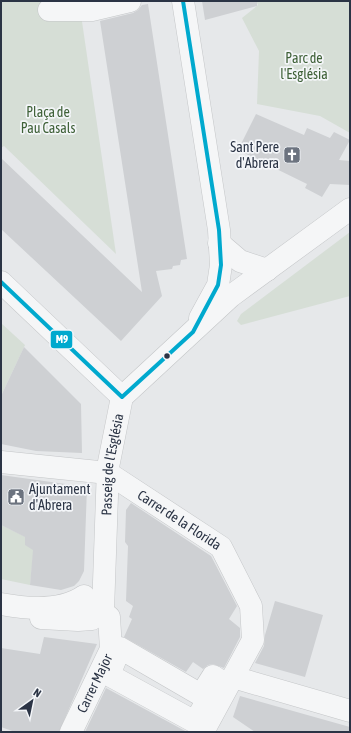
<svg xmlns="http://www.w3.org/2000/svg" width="351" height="733" viewBox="0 0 351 733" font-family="'Asap Condensed',sans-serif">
<rect width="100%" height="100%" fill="#e6e8ea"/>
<path fill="#d6ded6" d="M1 1H79L116 254 4 146 1 148Z
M256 1H350V133L320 116 257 104 259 51 242 18 258 5Z
M350 232V296L241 325 237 321 241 314Z
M1 323 25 345 1 396Z
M1 525 26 537 34 547 30 585 1 579Z"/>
<path fill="#ced0d3" d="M202 1H257V6L205 20Z
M148 4 187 259 181 260 180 265 173 266 172 269 156 271 162 296 121 341 1 229V158L142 292 100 21 133 13 138 10 142 5Z
M256 114 304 135 307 128 330 138 334 132 350 140 339 160 350 161V185L330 184 322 197 305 188 307 184 238 150Z
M24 347 81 404 82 453 36 451 1 444V396Z
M1 475 87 487 84 571 79 581 74 586 61 590 30 585 33 550 25 545V537L1 525Z
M131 503 211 556 237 606 229 619 240 628V637L224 668 213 664 208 665 203 669 193 662 186 672 124 637 132 619 129 617 133 606 126 601 128 546 125 542 126 510Z
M275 601 323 615 305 677 255 663 264 646 265 635Z
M44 637 97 644 59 732H15L1 727V648L40 654Z
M106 688 187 732H85Z
M240 696 350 727V732H255L233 717Z"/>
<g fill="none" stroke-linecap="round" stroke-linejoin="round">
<defs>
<g id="street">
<path d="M183 1 219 230 221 265 218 285 200 318"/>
<path d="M49 10H92L130 1"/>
<path d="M219 243 240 261 267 270"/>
<path d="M1 282 122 397"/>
<path id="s1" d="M1 462 108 473 221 547 251 606 253 640 203 732"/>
<path d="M1 604C28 609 61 612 84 596"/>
<path id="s2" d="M103 611 108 467 122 397 231 296 350 209"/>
<path d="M41 618 78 620 92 619 103 611"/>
<path d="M120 648 201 695 213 676 219 680 195 722 109 675Z"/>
<path d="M233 677 350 711"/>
<path id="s3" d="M71 732 111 649 109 617 93 605 72 604"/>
</g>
</defs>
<use href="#street" stroke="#c4c6c8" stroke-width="23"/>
<use href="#street" stroke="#f5f6f7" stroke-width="22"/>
<defs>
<path id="bus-1" d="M1 282 122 397
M122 397 193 332 218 285 221 265 219 230 183 1"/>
</defs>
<use href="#bus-1" stroke="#f4f6f9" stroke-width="7"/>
<use href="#bus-1" stroke="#00a9ce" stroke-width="4"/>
</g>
<defs>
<symbol id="church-square" viewBox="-11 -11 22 22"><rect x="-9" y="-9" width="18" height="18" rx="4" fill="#6c737f" stroke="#f4f6f9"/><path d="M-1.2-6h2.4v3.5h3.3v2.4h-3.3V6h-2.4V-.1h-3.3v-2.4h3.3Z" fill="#fff"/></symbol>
<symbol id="civic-square" viewBox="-11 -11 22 22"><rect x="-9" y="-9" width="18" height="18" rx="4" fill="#6c737f" stroke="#f4f6f9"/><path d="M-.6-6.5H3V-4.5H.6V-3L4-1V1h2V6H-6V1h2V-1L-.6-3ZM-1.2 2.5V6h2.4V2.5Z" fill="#fff"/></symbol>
</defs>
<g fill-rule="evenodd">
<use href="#church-square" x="282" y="145" width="20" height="20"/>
<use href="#civic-square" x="6" y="487" width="20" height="20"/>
</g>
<circle fill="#2b3445" stroke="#f4f6f9" stroke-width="1.5" cx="167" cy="356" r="3.5"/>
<g text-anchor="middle" stroke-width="3.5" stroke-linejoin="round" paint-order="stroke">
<g font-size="14" fill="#3f6138" stroke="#f4f6f9">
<text x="304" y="63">Parc de<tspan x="304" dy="16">l'Església</tspan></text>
<text x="48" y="117">Plaça de<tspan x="48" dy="16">Pau Casals</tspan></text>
</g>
<g font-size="14" fill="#2b3445" stroke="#f4f6f9" text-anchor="end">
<text x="279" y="152">Sant Pere<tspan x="279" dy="16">d'Abrera</tspan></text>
<text x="29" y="494" text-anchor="start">Ajuntament<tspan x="29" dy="16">d'Abrera</tspan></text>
</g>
<g font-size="14" fill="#2b3445" stroke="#f4f6f9">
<text dy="5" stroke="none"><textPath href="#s2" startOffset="147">Passeig de l'Església</textPath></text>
<text dy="5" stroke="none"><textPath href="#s1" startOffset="193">Carrer de la Florida</textPath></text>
<text dy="5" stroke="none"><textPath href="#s3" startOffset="54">Carrer Major</textPath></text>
</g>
</g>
<rect stroke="#f4f6f9" stroke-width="1.5" x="50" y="330" width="23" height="19" rx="4" fill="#00a9ce"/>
<g font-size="11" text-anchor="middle" font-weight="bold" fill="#fff">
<text x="62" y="343">M9</text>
</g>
<rect width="351" height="733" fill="none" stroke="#2b3445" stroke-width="4"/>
<g transform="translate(32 701) rotate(33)" stroke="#f4f6f9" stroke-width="3" paint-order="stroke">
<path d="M0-3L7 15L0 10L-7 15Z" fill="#2b3445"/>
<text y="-6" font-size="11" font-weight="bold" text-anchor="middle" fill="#2b3445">N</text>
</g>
</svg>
